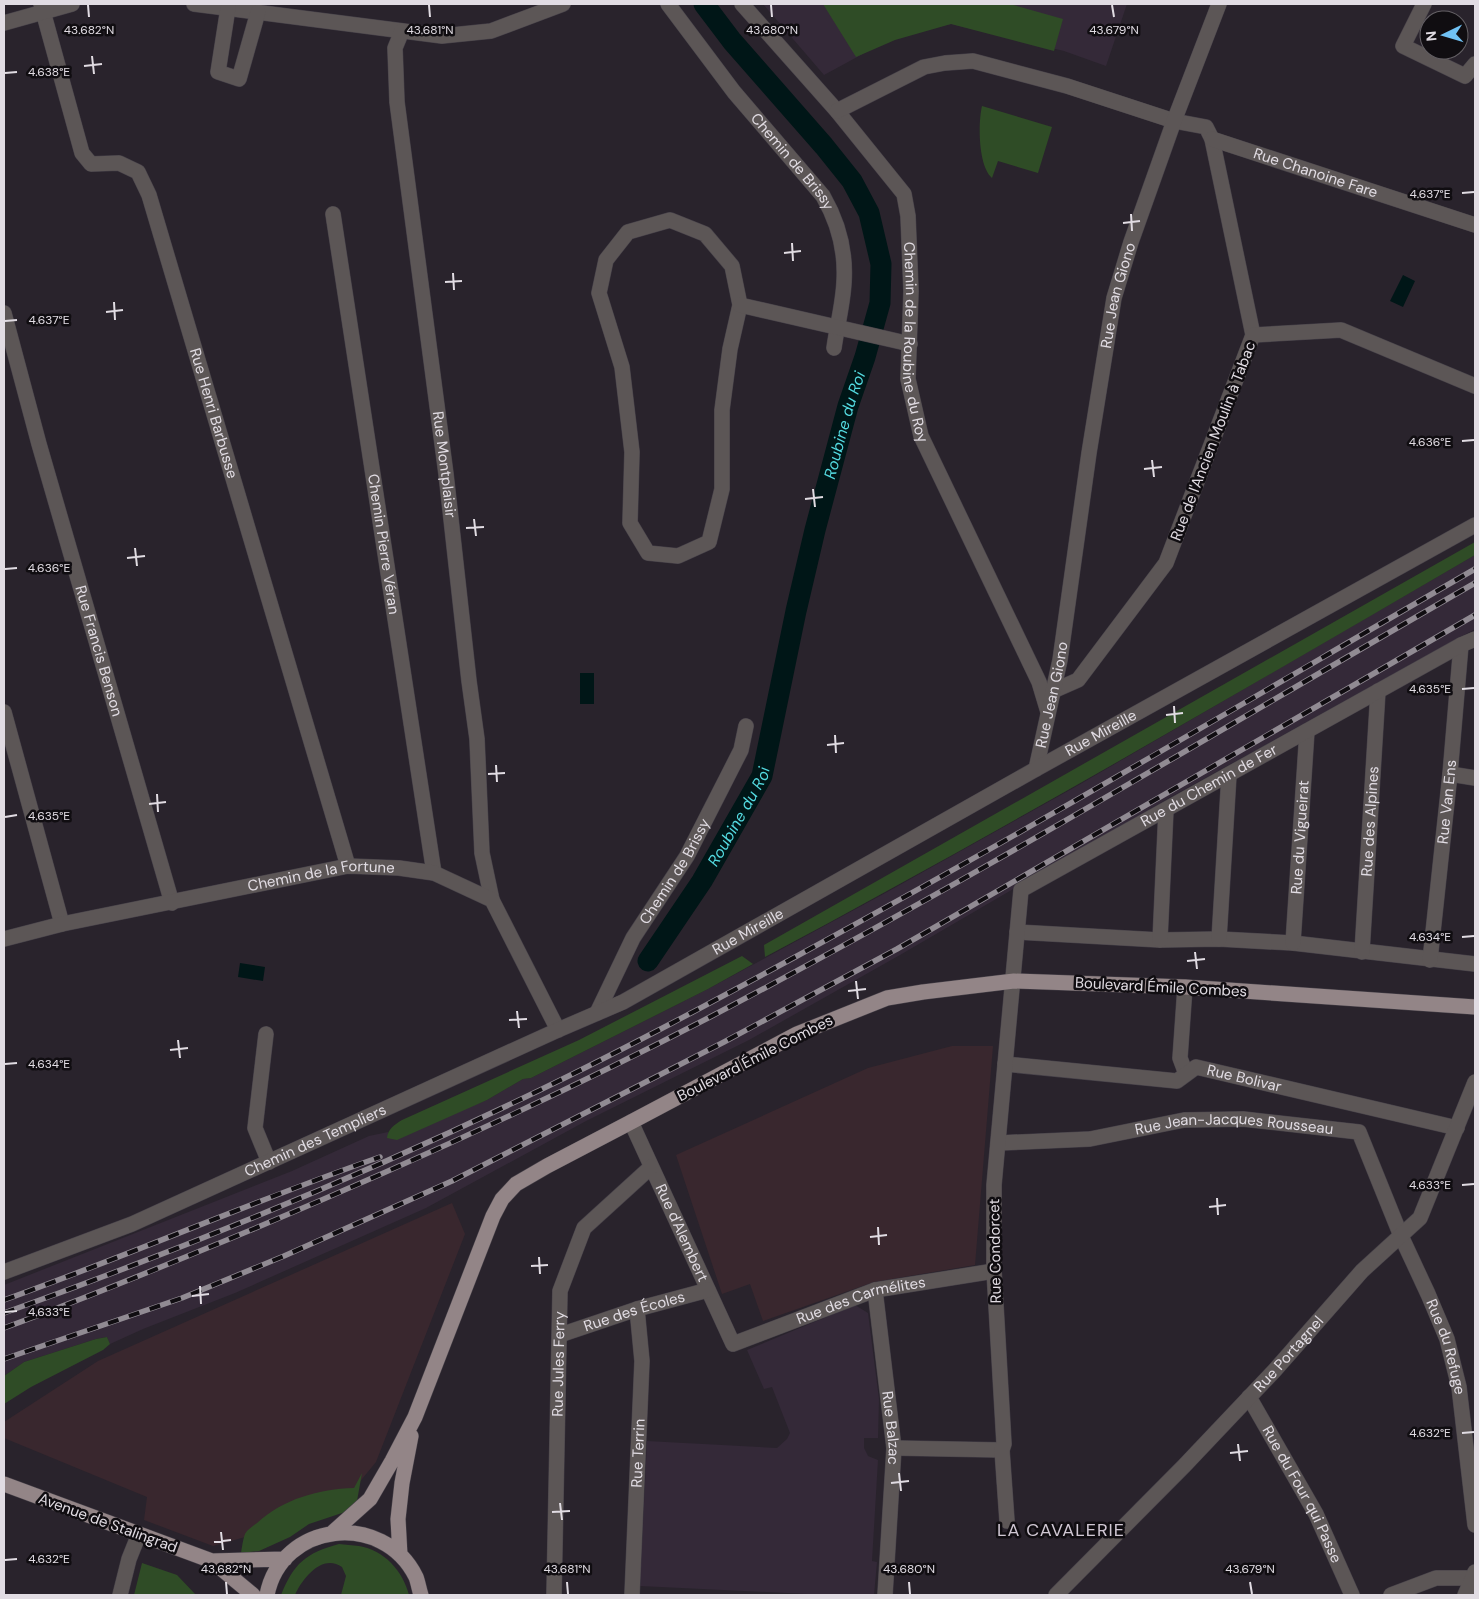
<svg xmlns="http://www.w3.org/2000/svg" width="1479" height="1599" viewBox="0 0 1479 1599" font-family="'DM Sans',sans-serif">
<rect width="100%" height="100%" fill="#29232c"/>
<path fill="#39272e" d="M952 1046H993L975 1265 874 1282 763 1321 750 1284 722 1294 676 1155 868 1068Z
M452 1203 465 1234 376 1462 344 1501 289 1525 213 1546 144 1520 147 1497 4 1438V1422L98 1361Z"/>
<path fill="#342938" d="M763 4H1127L1106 66 1064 51 951 24 894 37 824 75Z
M1475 555V629L1169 798 900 955 749 1040 586 1121 426 1208 235 1293 143 1329 110 1344 107 1337 96 1339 24 1362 4 1376V1285L292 1171 369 1136 388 1132V1138L487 1100 523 1079 531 1078 708 989 889 891 1077 786Z
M855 1305 868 1313 879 1399 878 1438H864V1448L868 1456 878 1460 872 1561 877 1562 874 1595H827L640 1586 647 1441 777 1448 787 1439 790 1433 772 1387 764 1389 747 1350Z"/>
<path fill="#2f4c26" d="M823 4H1010L1063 19 1054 51 951 24 895 40 856 57Z
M982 106 1052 127 1038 173 998 161 992 178C978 166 978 123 982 106Z
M1475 542V555C1240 692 1005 829 765 957L764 945Z
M742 956 753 964 708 989 531 1078 523 1079 487 1100 397 1140 387 1138C388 1129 394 1125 402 1120L579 1040Z
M107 1337 110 1344 103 1350 31 1387 4 1404V1376L24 1362 96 1339Z
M362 1473 357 1501 345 1512 309 1524 290 1537 259 1551 241 1553C242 1547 243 1539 245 1534 247 1530 253 1526 257 1523 283 1499 319 1489 354 1488Z
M339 1544C345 1545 352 1545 359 1546 384 1550 403 1571 409 1595H341L346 1576 342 1567C322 1553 302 1579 295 1595H281C294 1563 306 1553 339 1544Z
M142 1563 177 1575 196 1595H134Z"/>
<path fill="#001617" d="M1403 275 1415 281 1403 307 1390 301Z
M580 673H594V704H580Z
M240 963 265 967 263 981 238 977Z"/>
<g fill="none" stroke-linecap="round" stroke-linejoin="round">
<path stroke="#001617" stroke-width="21" id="s1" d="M648 961 702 881 762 776 796 611 815 530 848 406 865 357 880 303 881 264 869 213 852 181 824 146 732 41 704 4"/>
<defs>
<g id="minor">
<path id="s2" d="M41 4 82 153 91 164 119 163 138 172 149 195 348 866"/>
<path d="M194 4 442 36 491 31 563 4"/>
<path id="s3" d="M668 4 734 92 823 196C838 222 846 251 844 282 843 304 837 326 834 348"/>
<path id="s4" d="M742 4 837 111 904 194 908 216 911 291 908 379 921 436 1039 682 1048 712"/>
<path d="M1424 4 1403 46 1465 76 1475 64"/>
<path d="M228 8 218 72 239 79 258 12"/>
<path d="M4 23 72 4"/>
<path id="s5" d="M402 31 395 48 397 102 446 474 469 681 477 739 482 853 492 900"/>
<path d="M837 111 924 67 945 63 973 61 1067 86 1174 121 1206 127 1212 139 1253 335 1166 563 1078 680 1053 691"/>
<path id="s6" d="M1212 139 1475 225"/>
<path id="s7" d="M333 214 434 873"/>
<path d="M670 220 705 234 732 266 740 305 730 349 722 410V489L709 542 678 556 648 553 630 523 632 452 622 367 599 293 606 260 628 232Z"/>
<path d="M740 305 910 344"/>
<path id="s8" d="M4 313 39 444 172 903"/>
<path d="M1253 335 1341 330 1475 386"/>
<path d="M4 712 62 924"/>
<path id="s9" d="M1036 769 1060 660 1089 453 1114 298 1131 242 1174 121 1219 4"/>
<path d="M1450 774 1475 778"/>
<path d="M1017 932 1160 940 1219 939 1293 943 1475 964"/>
<path id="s10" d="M4 939 62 924 348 866 399 868 434 873 492 900 558 1030"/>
<path d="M1219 939 1229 775"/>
<path d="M1160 940 1166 810"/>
<path id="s11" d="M1293 943 1307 731"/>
<path id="s12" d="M1362 952 1378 691"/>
<path id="s13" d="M1430 960 1450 774 1461 645"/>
<path d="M1185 987 1180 1058 1186 1074"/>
<path id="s14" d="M597 1013 633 938 687 856 741 750 746 726"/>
<path d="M266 1034 255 1128 269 1162"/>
<path id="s15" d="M1005 1064 1177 1081 1196 1067 1457 1128"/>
<path id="s16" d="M631 1122 733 1344 875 1290 994 1271"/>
<path id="s17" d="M998 1143 1090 1139 1184 1120 1243 1119 1359 1132 1401 1236 1428 1294 1447 1339 1459 1387 1475 1525"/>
<path id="s18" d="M4 1272 132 1224 558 1030 623 1002 1036 769 1475 525"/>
<path id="s19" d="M875 1290 894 1448 885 1595"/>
<path id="s20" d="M560 1335 637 1309 708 1290"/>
<path id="s21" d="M1249 1397 1316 1514 1352 1595"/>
<path d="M894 1448 1002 1450"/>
<path id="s22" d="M1007 1521 1002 1450 1004 1444 994 1271V1185L1021 890 1461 645 1475 639"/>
<path d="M120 1595 129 1559 139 1534"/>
<path id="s23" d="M554 1595 560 1291 584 1228 651 1167"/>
<path id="s24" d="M632 1595 642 1361 637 1309"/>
<path id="s25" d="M1056 1595 1184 1466 1275 1370 1362 1271 1420 1218 1475 1082"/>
<path d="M1391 1595 1436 1578H1471"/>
<path d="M1465 1595 1475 1572"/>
</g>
<path id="major" d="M4 1484 212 1561 253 1595
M332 1533 370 1499 392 1461 415 1417 493 1216 502 1199 516 1184 547 1166 631 1122 797 1034 887 998 923 992 1014 981 1185 987 1475 1007
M400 1555 398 1519 402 1483 411 1436
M212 1561 285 1559
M267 1595C281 1522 383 1510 416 1577 418 1582 419 1589 421 1595"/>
</defs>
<use href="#minor" stroke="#464149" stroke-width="16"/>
<use href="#major" stroke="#464149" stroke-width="16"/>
<use href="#minor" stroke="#5c5656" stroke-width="15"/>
<use href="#major" stroke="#938587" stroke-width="15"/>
<defs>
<path id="rail" d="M4 1300C130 1255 253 1201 380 1157
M4 1313C186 1248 366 1174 540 1090 627 1048 712 1002 797 956 1026 832 1250 699 1475 569
M4 1328C87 1298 169 1264 251 1230 406 1165 560 1095 710 1017 970 881 1221 729 1475 583
M4 1359 182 1298 284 1256 452 1181 724 1042 897 949 1475 615"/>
</defs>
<use href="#rail" stroke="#918b93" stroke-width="5.5"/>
<use href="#rail" stroke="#100d11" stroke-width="4" stroke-dasharray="11" stroke-linecap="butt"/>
</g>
<path fill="none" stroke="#e1dce3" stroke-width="2" d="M88 5 89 17M429 5 430 17M771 5 772 17M1112 5 1114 17M92 56 94 74M84 66 102 64M5 73 17 72M1462 193 1474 192M1131 214 1132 231M1123 223 1140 221M792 243 793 261M784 253 801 251M453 273 454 290M445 282 462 281M114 302 115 320M106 312 123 310M5 321 17 320M1462 441 1474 440M1152 460 1154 477M1144 469 1162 467M813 489 815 507M805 499 823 497M474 519 476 536M466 528 484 527M135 548 137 566M127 558 145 556M5 569 17 568M1462 689 1474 688M1174 706 1175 723M1166 715 1183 713M835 735 836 753M827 745 844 743M496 765 497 782M488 774 505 773M157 794 158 812M149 804 166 802M5 817 17 815M1462 937 1474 936M1195 952 1197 969M1187 961 1205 959M856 981 858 999M848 991 866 989M517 1011 519 1028M509 1020 527 1019M178 1040 180 1058M170 1050 188 1048M5 1064 17 1063M1462 1185 1474 1184M1217 1198 1218 1215M1209 1207 1226 1205M878 1227 879 1245M870 1237 887 1235M539 1257 540 1274M531 1266 548 1265M200 1286 201 1304M192 1296 209 1294M5 1312 17 1311M1462 1433 1474 1432M1238 1444 1240 1461M1230 1453 1248 1451M899 1473 901 1491M891 1483 909 1481M560 1503 562 1520M552 1512 570 1511M221 1532 223 1550M214 1542 231 1540M5 1560 17 1559M226 1582 227 1594M567 1582 568 1594M909 1582 910 1594M1250 1582 1252 1594"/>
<g text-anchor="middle" stroke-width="5" stroke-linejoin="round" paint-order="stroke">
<g font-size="15" fill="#e1dce3" stroke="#100d11">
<text dy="5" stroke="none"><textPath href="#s3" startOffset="201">Chemin de Brissy</textPath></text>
<text dy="5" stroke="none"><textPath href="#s6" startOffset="109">Rue Chanoine Fare</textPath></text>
<text dy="5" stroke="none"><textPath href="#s9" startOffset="481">Rue Jean Giono</textPath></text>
<text dy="5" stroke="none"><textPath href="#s4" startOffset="399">Chemin de la Roubine du Roy</textPath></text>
<text dy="5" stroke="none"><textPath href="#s2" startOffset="471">Rue Henri Barbusse</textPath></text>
<text transform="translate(1213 441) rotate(-69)" y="5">Rue de l'Ancien Moulin à Tabac</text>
<text dy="5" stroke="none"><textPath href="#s5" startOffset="438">Rue Montplaisir</textPath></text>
<text dy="5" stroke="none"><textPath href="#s7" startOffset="334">Chemin Pierre Véran</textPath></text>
<text dy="5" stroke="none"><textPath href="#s8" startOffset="351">Rue Francis Benson</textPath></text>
<text dy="5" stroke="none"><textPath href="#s9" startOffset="76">Rue Jean Giono</textPath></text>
<text dy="5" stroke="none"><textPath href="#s18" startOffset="1224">Rue Mireille</textPath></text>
<text dy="5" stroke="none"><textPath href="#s22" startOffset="848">Rue du Chemin de Fer</textPath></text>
<text dy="5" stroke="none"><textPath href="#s13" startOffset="159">Rue Van Ens</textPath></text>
<text dy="5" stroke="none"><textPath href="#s12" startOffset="131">Rue des Alpines</textPath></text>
<text dy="5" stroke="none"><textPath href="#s11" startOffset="106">Rue du Vigueirat</textPath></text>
<text dy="5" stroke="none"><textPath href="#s14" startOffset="162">Chemin de Brissy</textPath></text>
<text dy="5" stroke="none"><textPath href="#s10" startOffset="324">Chemin de la Fortune</textPath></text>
<text dy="5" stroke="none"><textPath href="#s18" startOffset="819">Rue Mireille</textPath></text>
<text transform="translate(1161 987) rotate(3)" y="5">Boulevard Émile Combes</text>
<text transform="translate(755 1058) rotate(-27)" y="5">Boulevard Émile Combes</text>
<text dy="5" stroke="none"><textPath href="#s15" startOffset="246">Rue Bolivar</textPath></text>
<text dy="5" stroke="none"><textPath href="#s17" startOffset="238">Rue Jean-Jacques Rousseau</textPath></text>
<text dy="5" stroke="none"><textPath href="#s18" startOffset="338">Chemin des Templiers</textPath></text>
<text dy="5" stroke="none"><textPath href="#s16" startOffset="122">Rue d'Alembert</textPath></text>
<text transform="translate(995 1251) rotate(-91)" y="5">Rue Condorcet</text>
<text dy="5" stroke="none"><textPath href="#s16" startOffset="380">Rue des Carmélites</textPath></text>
<text dy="5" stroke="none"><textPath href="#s20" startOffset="78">Rue des Écoles</textPath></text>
<text dy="5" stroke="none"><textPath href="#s17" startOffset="596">Rue du Refuge</textPath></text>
<text dy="5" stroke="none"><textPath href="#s25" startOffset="335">Rue Portagnel</textPath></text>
<text dy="5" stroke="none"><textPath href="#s23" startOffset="231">Rue Jules Ferry</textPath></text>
<text dy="5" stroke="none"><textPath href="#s19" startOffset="139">Rue Balzac</textPath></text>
<text dy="5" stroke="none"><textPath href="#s24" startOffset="142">Rue Terrin</textPath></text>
<text dy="5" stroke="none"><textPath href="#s21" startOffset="111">Rue du Four qui Passe</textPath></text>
<text transform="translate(108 1523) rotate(20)" y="5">Avenue de Stalingrad</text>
</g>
<g font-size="16" font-style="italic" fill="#53dae0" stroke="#100d11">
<text dy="6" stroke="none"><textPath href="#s1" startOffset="578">Roubine du Roi</textPath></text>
<text dy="6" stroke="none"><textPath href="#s1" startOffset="171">Roubine du Roi</textPath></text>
</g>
<g font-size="18" letter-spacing="1" fill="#d0c7d3" stroke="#100d11">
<text x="1061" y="1536">LA CAVALERIE</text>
</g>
</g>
<g font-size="12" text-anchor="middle" fill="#e1dce3" stroke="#100d11" stroke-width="5" stroke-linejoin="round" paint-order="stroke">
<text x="89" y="34">43.682°N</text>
<text x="430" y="34">43.681°N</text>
<text x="772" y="34">43.680°N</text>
<text x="1114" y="34">43.679°N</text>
<text x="49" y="76">4.638°E</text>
<text x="1430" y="198">4.637°E</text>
<text x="49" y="324">4.637°E</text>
<text x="1430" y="446">4.636°E</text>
<text x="49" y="572">4.636°E</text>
<text x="1430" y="693">4.635°E</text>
<text x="49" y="820">4.635°E</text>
<text x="1430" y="941">4.634°E</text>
<text x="49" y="1068">4.634°E</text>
<text x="1430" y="1189">4.633°E</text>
<text x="49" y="1316">4.633°E</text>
<text x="1430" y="1437">4.632°E</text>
<text x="49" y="1563">4.632°E</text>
<text x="226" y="1573">43.682°N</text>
<text x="567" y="1573">43.681°N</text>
<text x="909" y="1573">43.680°N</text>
<text x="1250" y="1573">43.679°N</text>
</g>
<rect width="1479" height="1599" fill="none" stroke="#e1dce3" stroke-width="10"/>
<g transform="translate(1444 35) rotate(265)"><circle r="24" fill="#100d11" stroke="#646065"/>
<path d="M0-4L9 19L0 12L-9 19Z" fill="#70c1f4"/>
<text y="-8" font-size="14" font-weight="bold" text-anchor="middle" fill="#e1dce3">N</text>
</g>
</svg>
